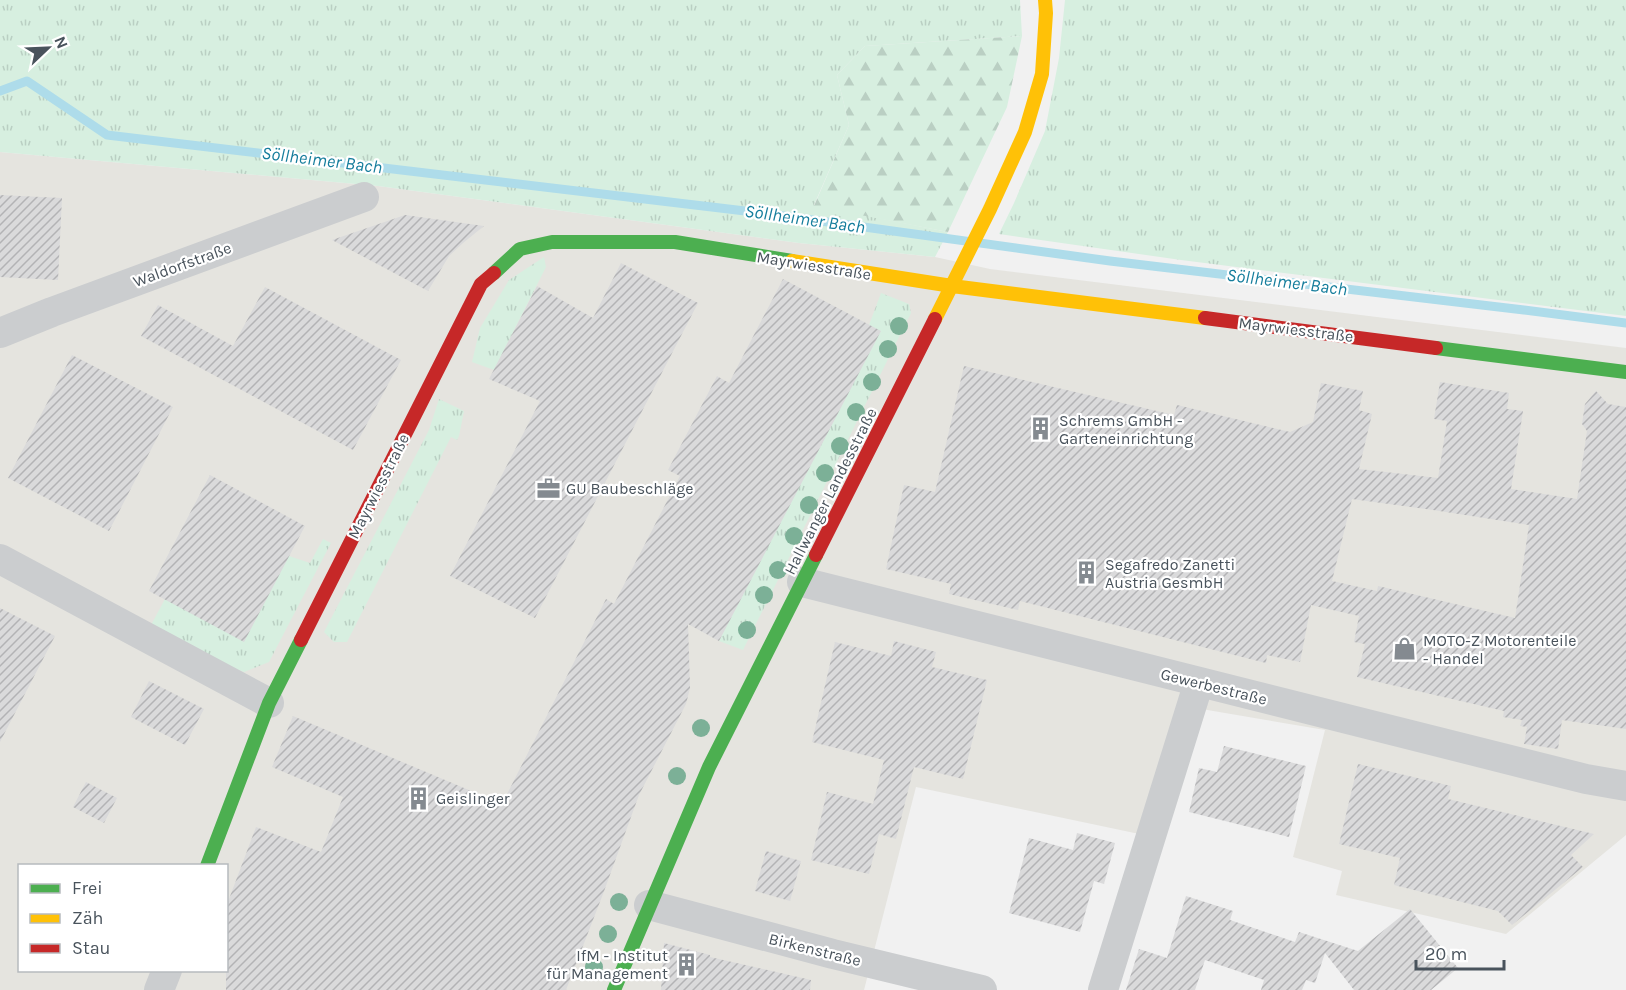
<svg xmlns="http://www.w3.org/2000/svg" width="1626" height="990" viewBox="0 0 1626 990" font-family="Karla,sans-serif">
<defs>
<pattern id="grass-tufts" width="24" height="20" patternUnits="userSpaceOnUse" patternTransform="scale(1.5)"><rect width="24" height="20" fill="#d7efe0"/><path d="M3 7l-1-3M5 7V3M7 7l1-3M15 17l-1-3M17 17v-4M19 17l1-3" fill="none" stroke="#bacfc3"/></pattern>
<pattern id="forest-firs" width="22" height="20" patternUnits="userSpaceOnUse" patternTransform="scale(1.5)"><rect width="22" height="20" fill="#d7efe0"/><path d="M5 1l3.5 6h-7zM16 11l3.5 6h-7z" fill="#bacfc3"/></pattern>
<pattern id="building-hatch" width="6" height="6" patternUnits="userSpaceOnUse" patternTransform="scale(1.5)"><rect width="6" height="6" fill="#dadadb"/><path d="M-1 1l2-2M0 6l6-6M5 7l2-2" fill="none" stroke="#b3b3b5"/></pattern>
</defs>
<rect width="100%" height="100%" fill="#f1f1f1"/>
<path fill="#e5e4df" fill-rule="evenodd" d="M0 152 378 186 799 243 935 257 990 269 1626 348V835L1506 934 1336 895 1342 871 1293 857 1325 730 1184 706 1144 835 916 787 864 990H0ZM20 866H226V970H20Z"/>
<path fill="url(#grass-tufts)" d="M0 0H1020L1022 36 865 46 837 75 849 125 814 205 948 232 935 257 799 243 378 186 0 152Z
M1065 0H1626V316L1181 260 999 234 1014 203 1045 131 1059 58Z
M544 257 546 267 494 370 472 362 480 328 509 280Z
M881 293 909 304 911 313 743 650 719 641 869 325Z
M439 399 464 411 459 436 457 440 451 437 347 642H334L324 632 429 430Z
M323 539 331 543 269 662 244 672 230 667 151 625 165 599 289 556 310 563Z"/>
<path fill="url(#forest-firs)" d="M1022 36 1007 107 948 232 814 206 849 125 837 75 865 46Z"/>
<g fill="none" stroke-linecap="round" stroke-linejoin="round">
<path stroke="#aedcea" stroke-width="9" d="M0 91 27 81 107 135 762 213 1110 261 1524 310 1626 323"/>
</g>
<path fill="url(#building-hatch)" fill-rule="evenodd" d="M0 195 62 198 58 280 0 277Z
M405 215 484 226 463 243 449 256 428 291 332 240Z
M621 263 698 303 535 618 450 576 540 401 489 379 537 286 593 318Z
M783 279 881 331 719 641 688 624 690 688 686 704 639 795 603 894 566 990H226V907L256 827 321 852 343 797 272 767 293 716 502 804 606 599 614 604 680 476 668 470 717 376 729 383Z
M265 287 401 360 353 450 141 336 158 305 233 346Z
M72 355 173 407 109 531 8 478Z
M964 366 1174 415 1177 405 1290 432 1313 422 1321 383 1363 391 1359 410 1372 414 1359 469 1438 478 1447 421 1434 419 1440 382 1509 393 1507 409 1523 411 1511 489 1577 499 1587 431 1582 424 1585 404 1596 391 1608 404 1626 407V729L1562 720 1558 749 1524 744 1527 727 1520 726 1522 720 1503 717 1504 711 1357 677 1365 644 1354 642 1359 616 1311 605 1300 662 1267 655 1266 663 1020 601 1018 610 949 594 951 584 886 569 904 485 935 492ZM1352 499 1433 510 1529 525 1515 618 1378 586 1377 591 1332 581Z
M210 475 305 526 244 642 149 591Z
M0 608 55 636 0 742Z
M894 641 936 652 932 667 987 680 963 779 914 767 896 839 879 834 869 874 811 860 827 792 873 804 884 760 812 742 835 642 891 656Z
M149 681 204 709 185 745 131 717Z
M1224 746 1306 766 1289 837 1189 812 1199 768 1217 772Z
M1358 764 1451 786 1448 799 1594 834 1571 855 1583 867 1512 925 1498 911 1394 885 1400 858 1339 844Z
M86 782 117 798 104 823 73 807Z
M1077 833 1115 843 1104 884 1094 881 1080 932 1009 913 1029 838 1073 850Z
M766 851 801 861 790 901 755 891Z
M1186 896 1233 911 1230 920 1295 942 1299 932 1358 951 1410 909 1458 968 1431 990H1354L1325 953 1315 983 1306 980 1302 990H1261L1264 980 1205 960 1195 990H1126L1139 949 1167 958Z
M664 943 710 955V957L811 980 810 990H661Z"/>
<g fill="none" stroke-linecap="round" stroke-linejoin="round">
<path stroke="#cbcdcf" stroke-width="30" d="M0 333 52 312 364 197
M0 559 269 703
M802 582 1586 779 1626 786
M649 905 833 954 982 990
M159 990 167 970
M1103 990 1199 682"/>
<path stroke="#4caf50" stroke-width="14" d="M494 273 520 249 552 242H675L792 261
M1436 348 1626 372
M207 866 269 703 301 640
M614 990 709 767 816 555"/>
<path stroke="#ffc107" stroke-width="14" d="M792 261 952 286 1205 318
M935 319 990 209 1025 132 1042 74 1046 13 1045 0"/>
<path stroke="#c62828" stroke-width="14" d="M1205 318 1436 348
M816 555 935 319
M301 640 481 284 494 273"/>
</g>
<g fill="#7cb097">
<circle cx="899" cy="326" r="9"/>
<circle cx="888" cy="349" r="9"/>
<circle cx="872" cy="382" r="9"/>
<circle cx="856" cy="412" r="9"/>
<circle cx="840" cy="446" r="9"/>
<circle cx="825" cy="473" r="9"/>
<circle cx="809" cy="505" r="9"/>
<circle cx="794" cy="536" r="9"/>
<circle cx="778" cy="570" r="9"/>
<circle cx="764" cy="595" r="9"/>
<circle cx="747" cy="630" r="9"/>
<circle cx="701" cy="728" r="9"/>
<circle cx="677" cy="776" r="9"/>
<circle cx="619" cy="902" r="9"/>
<circle cx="608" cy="934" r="9"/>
<circle cx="594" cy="967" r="9"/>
</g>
<defs>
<symbol id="building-bare" viewBox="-9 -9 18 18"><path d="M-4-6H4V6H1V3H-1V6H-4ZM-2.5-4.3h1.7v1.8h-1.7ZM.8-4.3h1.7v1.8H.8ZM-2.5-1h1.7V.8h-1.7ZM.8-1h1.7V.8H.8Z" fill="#848a90" stroke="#fff" stroke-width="2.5" paint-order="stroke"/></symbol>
<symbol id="office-bare" viewBox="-9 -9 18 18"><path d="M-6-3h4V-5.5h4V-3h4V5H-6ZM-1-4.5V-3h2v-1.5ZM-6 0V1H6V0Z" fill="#848a90" stroke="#fff" stroke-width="2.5" paint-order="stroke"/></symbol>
<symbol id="shop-bare" viewBox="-9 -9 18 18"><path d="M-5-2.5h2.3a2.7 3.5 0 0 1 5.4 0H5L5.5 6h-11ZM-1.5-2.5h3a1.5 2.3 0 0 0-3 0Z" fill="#848a90" stroke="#fff" stroke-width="2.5" paint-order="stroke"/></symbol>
</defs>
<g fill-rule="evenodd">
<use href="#building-bare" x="1024" y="412" width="33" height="33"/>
<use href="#office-bare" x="532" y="472" width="33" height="33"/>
<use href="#building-bare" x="1070" y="556" width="33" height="33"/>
<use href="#shop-bare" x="1388" y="632" width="33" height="33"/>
<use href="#building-bare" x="402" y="782" width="33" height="33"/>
<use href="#building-bare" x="670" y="948" width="33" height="33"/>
</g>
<g text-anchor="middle" stroke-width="4.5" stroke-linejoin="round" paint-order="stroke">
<g font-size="16" fill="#49535c" stroke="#fff">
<text transform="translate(182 264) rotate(-20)" y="6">Waldorfstraße</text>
<text transform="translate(814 265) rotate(9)" y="6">Mayrwiesstraße</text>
<text transform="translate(1296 329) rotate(7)" y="6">Mayrwiesstraße</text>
<text transform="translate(378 486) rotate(-63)" y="6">Mayrwiesstraße</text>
<text transform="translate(830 491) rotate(-63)" y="6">Hallwanger Landesstraße</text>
<text transform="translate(1214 686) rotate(14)" y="6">Gewerbestraße</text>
<text transform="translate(815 949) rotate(14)" y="6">Birkenstraße</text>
</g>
<g font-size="16" fill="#49535c" stroke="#fff" text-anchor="start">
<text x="1059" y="426">Schrems GmbH -<tspan x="1059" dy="18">Garteneinrichtung</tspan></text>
<text x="566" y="494">GU Baubeschläge</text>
<text x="1105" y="570">Segafredo Zanetti<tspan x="1105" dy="18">Austria GesmbH</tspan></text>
<text x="1423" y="646">MOTO-Z Motorenteile<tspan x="1423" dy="18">- Handel</tspan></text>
<text x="436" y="804">Geislinger</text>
<text x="668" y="961" text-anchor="end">IfM - Institut<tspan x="668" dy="18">für Management</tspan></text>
</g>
<g font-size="18" font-style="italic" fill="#157d9c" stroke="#fff">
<text transform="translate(322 160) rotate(7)" y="6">Söllheimer Bach</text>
<text transform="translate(805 219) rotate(8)" y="6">Söllheimer Bach</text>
<text transform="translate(1287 282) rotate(7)" y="6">Söllheimer Bach</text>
</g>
</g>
<rect x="18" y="864" width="210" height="108" fill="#ffffff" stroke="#b6babe" stroke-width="1.5"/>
<rect x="30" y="884" width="30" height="9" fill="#4caf50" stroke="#b6babe" stroke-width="1.5"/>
<text x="72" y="894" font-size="18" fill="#49535c">Frei</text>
<rect x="30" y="914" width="30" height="9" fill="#ffc107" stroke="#b6babe" stroke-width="1.5"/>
<text x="72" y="924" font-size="18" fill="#49535c">Zäh</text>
<rect x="30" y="944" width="30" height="9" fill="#c62828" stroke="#b6babe" stroke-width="1.5"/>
<text x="72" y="954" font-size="18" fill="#49535c">Stau</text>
<g transform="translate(48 48) rotate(67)" stroke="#ffffff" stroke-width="4.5" paint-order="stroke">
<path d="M0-4.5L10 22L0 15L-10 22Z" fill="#49535c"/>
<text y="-9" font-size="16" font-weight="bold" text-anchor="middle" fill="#49535c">N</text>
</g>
<path d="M1416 960v9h88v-9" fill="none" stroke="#49535c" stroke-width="3"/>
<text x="1425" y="960" font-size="18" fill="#49535c" stroke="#ffffff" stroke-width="4.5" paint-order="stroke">20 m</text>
</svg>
